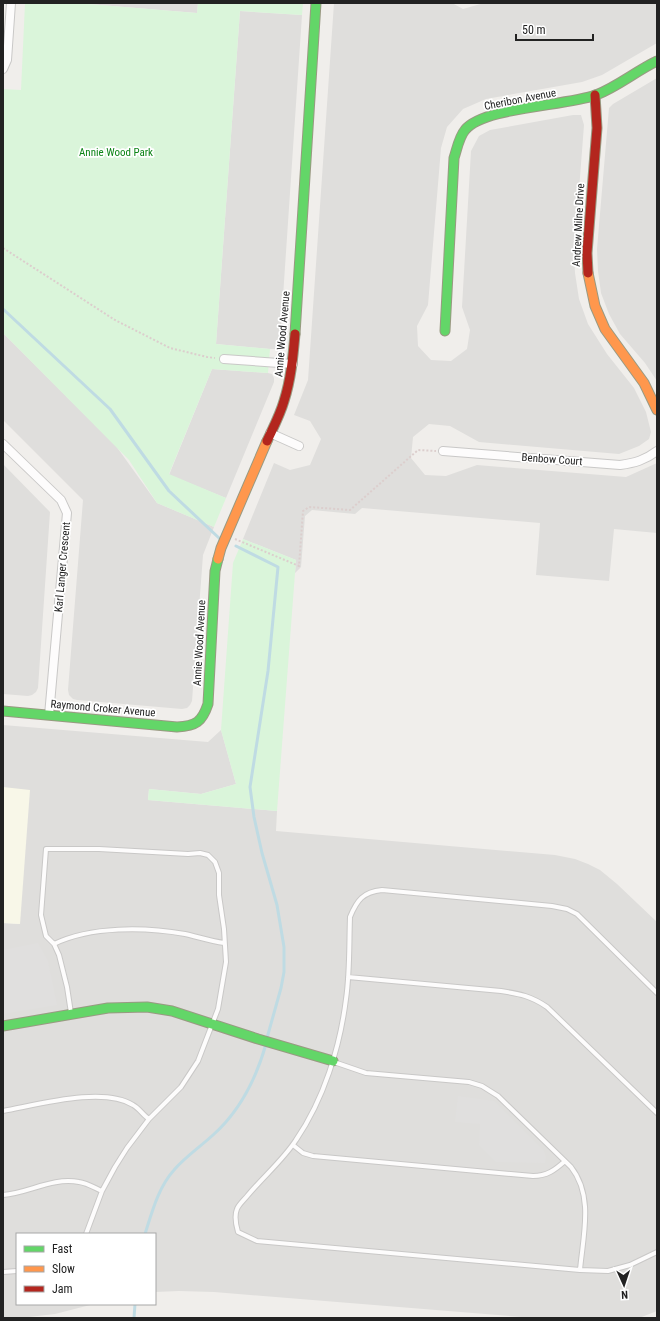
<svg xmlns="http://www.w3.org/2000/svg" width="660" height="1321" viewBox="0 0 660 1321" font-family="'Roboto Condensed',sans-serif">
<rect width="100%" height="100%" fill="#f0eeeb"/>
<path fill="#dfdedc" d="M76 3H198L197 13Z
M334 3H452L463 9 484 3H657V43L602 75 582 82 486 99 463 109 447 127 441 148 428 305 417 326 418 346 431 360 451 361 467 349 470 330 462 307 471 151 479 136 490 130 573 115H581L584 125 574 255 575 273 579 299 588 324 607 354 634 388 646 412 651 432 649 439 639 446 619 454 479 442 450 426 429 424 413 437 411 458 425 475 446 476 477 465 626 477 657 463V533L614 529 609 581 536 575 540 523 362 508 355 514 312 510 305 516 301 567 295 573 296 560 243 539 274 463 290 470 310 465 321 439 310 421 294 415 308 380Z
M240 11 302 15 280 341 278 345 275 349H270L216 344Z
M657 78V381L645 363 620 334 609 314 601 293 598 271 597 249 609 108 613 104Z
M3 333 116 446 157 503 214 527 203 555 192 701 190 705 187 708 182 709 77 700 73 699 69 695 68 690 83 500 3 420Z
M212 369 268 373 272 374 274 378V382L226 498 169 475Z
M3 464 50 512 38 688 36 692 32 695 28 696 3 694Z
M3 725 208 742 221 730 236 784 201 794 149 789 148 800 277 811 276 831 555 855 575 859 588 864 600 870 617 884 657 922V1311L639 1318H534L214 1292 179 1291 155 1292V1234H17V1304H94L55 1314 20 1318H3V923L19 924 3 787Z"/>
<path fill="#f8f7e8" d="M3 787 30 790 20 924 3 923Z"/>
<path fill="#daf5da" d="M25 3H76L197 13 198 3H303L302 15 240 11 216 344 270 349 268 373 212 369 169 474 226 498 214 527 157 503 129 460 3 333V89L21 90Z
M243 539 296 560 277 811 148 800 149 789 201 794 236 784 221 730 233 563Z"/>
<path fill="#e0dfde" d="M38 943 48 961 57 1005 3 1014V950Z
M458 1096 494 1101 544 1151 546 1157 545 1163 496 1162 479 1145 480 1124 455 1122Z"/>
<g fill="none" stroke-linecap="round" stroke-linejoin="round">
<path stroke="#bfdbe3" stroke-width="3" d="M3 309 110 409 169 491 219 538
M236 546 278 567 268 671 250 787 254 817 262 853 277 905 284 947V972L281 988 267 1038
M145 1234C152 1212 158 1188 174 1170 185 1157 200 1147 213 1135 240 1111 256 1079 266 1044
M134 1318 135 1304"/>
<defs>
<path id="lane" d="M54 944C91 926 145 927 185 934 198 937 211 941 224 943
M348 977 501 991C520 994 531 996 547 1007L657 1113
M657 993 577 914 567 909 552 906 382 890C363 892 357 900 350 917 349 944 350 972 346 999 340 1047 324 1099 296 1140 283 1160 264 1176 248 1195 245 1199 239 1204 237 1209 234 1216 236 1225 238 1232L257 1241 580 1270 608 1271 630 1265 657 1252
M71 1013 67 987 59 955 54 944 46 936 41 915 46 849H99L188 854 200 853 208 855 215 862 219 873V895L224 929 226 962 218 1009 198 1061 181 1087 149 1119 127 1148 115 1167 102 1191 86 1234
M334 1062 366 1073 469 1082 482 1086 498 1096 571 1167C594 1196 583 1236 580 1270
M3 1111C37 1105 103 1086 133 1105 139 1108 143 1115 149 1119
M293 1145 303 1153 313 1156 533 1176C547 1176 555 1170 565 1161
M3 1195C29 1193 52 1177 79 1182 87 1183 95 1188 102 1191
M3 1272 17 1271"/>
<path id="street" d="M3 69 7 60 11 3
M224 359 293 364
M270 433 299 446
M3 444 61 500 67 513 49 715
M443 451 620 465C635 463 645 460 657 451"/>
<path id="fast" d="M445 331 454 158C457 149 459 137 465 130 483 107 566 106 596 95 617 87 636 71 657 61
M295 334 316 3
M3 711 177 727C196 726 202 722 208 704L215 571 218 559
M3 1026 108 1008 147 1007 172 1011 258 1039 333 1061"/>
<path id="slow" d="M588 273 595 306 605 329 644 383 657 410
M218 559 221 548 267 441"/>
<path id="jam" d="M588 273 587 253 597 128 595 95
M267 441C273 428 280 415 284 401 291 379 293 357 295 334"/>
</defs>
<use href="#lane" stroke="#c9c8c7" stroke-width="6"/>
<use href="#street" stroke="#c9c8c7" stroke-width="10"/>
<use href="#fast" stroke="#999a82" stroke-width="11"/>
<use href="#slow" stroke="#999a82" stroke-width="11"/>
<use href="#jam" stroke="#999a82" stroke-width="11"/>
<path stroke="#dccecd" stroke-width="2" stroke-dasharray="2 2" stroke-linecap="butt" d="M3 248 115 320 170 348 207 357 215 358
M235 539 299 566 303 511 309 507 350 510 418 450 436 451"/>
<use href="#lane" stroke="#fdfcfc" stroke-width="4"/>
<use href="#street" stroke="#fdfcfc" stroke-width="8"/>
<use href="#fast" stroke="#63d668" stroke-width="9"/>
<use href="#slow" stroke="#ff974d" stroke-width="9"/>
<use href="#jam" stroke="#b3261e" stroke-width="9"/>
</g>
<g text-anchor="middle" stroke-width="3.5" stroke-linejoin="round" paint-order="stroke">
<g font-size="11" fill="#222" stroke="#fff">
<text transform="translate(520 99) rotate(-11)" y="4">Cheribon Avenue</text>
<text transform="translate(578 225) rotate(-87)" y="4">Andrew Milne Drive</text>
<text transform="translate(282 334) rotate(-85)" y="4">Annie Wood Avenue</text>
<text transform="translate(552 459) rotate(4)" y="4">Benbow Court</text>
<text transform="translate(62 567) rotate(-85)" y="4">Karl Langer Crescent</text>
<text transform="translate(199 643) rotate(-87)" y="4">Annie Wood Avenue</text>
<text transform="translate(103 708) rotate(5)" y="4">Raymond Croker Avenue</text>
</g>
<g font-size="11" fill="#0c8416" stroke="#fff">
<text x="116" y="156">Annie Wood Park</text>
</g>
</g>
<rect width="660" height="1321" fill="none" stroke="#222222" stroke-width="8"/>
<rect x="16" y="1233" width="140" height="72" fill="#ffffff" stroke="#a7a7a7"/>
<rect x="24" y="1246" width="20" height="6" fill="#63d668" stroke="#a7a7a7"/>
<text x="52" y="1253" font-size="12" fill="#222222">Fast</text>
<rect x="24" y="1266" width="20" height="6" fill="#ff974d" stroke="#a7a7a7"/>
<text x="52" y="1273" font-size="12" fill="#222222">Slow</text>
<rect x="24" y="1286" width="20" height="6" fill="#b3261e" stroke="#a7a7a7"/>
<text x="52" y="1293" font-size="12" fill="#222222">Jam</text>
<g transform="translate(624 1285) rotate(177)" stroke="#ffffff" stroke-width="3" paint-order="stroke">
<path d="M0-3L7 15L0 10L-7 15Z" fill="#222222"/>
<text y="-6" font-size="11" font-weight="bold" text-anchor="middle" fill="#222222">N</text>
</g>
<path d="M516 34v6h77v-6" fill="none" stroke="#222222" stroke-width="2"/>
<text x="522" y="34" font-size="12" fill="#222222" stroke="#ffffff" stroke-width="3" paint-order="stroke">50 m</text>
</svg>
